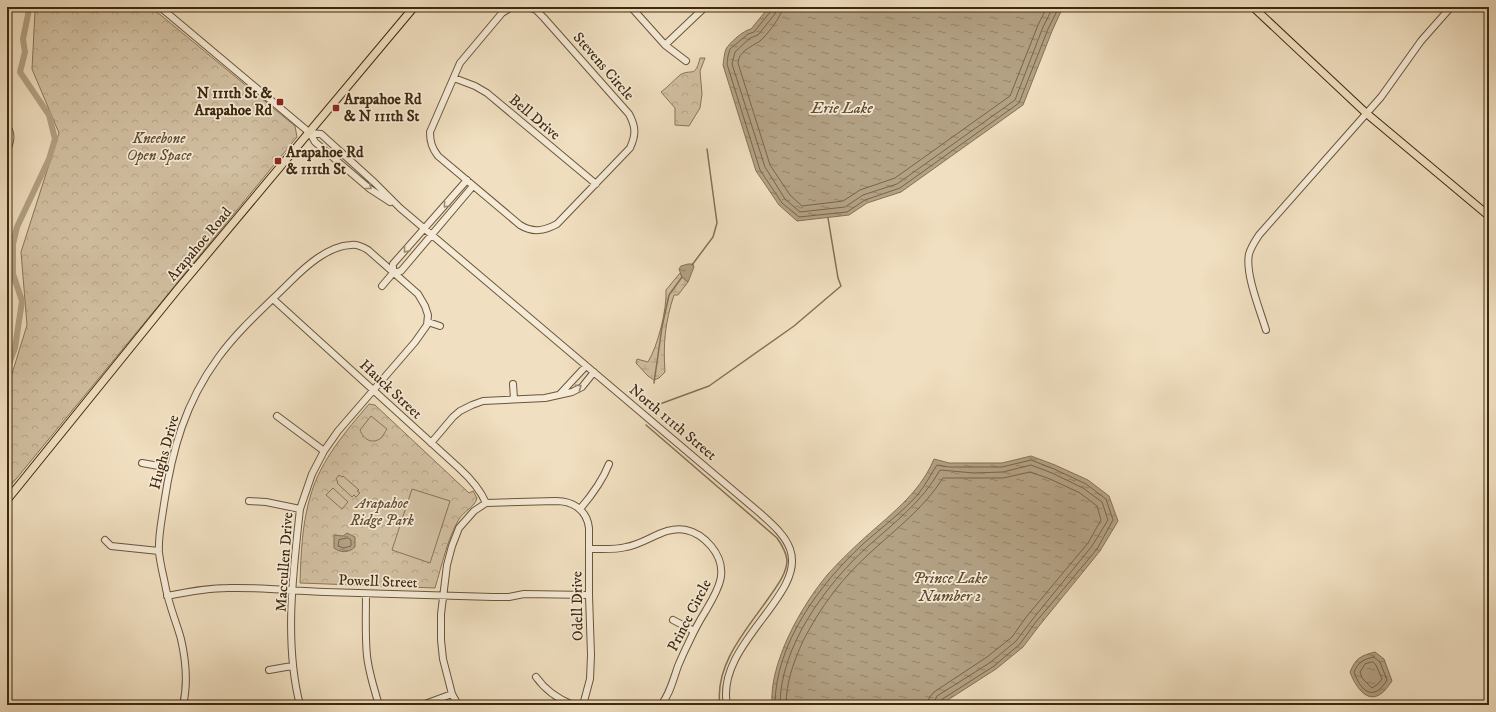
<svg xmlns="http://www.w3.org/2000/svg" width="1496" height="712" viewBox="0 0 1496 712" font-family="'IM FELL DW Pica',serif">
<defs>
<pattern id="wetland-marsh" width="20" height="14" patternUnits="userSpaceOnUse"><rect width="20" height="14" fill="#d2c0a2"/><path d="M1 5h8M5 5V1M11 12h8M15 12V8" fill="none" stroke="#b5a58a"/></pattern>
<pattern id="park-crowns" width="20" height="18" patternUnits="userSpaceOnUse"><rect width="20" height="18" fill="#d2c0a2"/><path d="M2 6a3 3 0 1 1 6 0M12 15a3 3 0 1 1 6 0" fill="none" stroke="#b5a58a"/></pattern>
<pattern id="water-ripples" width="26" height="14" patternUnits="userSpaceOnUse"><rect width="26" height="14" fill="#b3a184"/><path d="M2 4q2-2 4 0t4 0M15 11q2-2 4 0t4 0" fill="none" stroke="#93836a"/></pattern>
</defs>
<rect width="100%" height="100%" fill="#f0dfc0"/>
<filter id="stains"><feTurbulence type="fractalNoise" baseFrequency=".005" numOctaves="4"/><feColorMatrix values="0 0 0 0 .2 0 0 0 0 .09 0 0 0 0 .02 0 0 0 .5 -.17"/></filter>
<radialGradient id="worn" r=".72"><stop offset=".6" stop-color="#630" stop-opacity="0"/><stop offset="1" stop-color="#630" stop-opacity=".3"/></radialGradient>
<path fill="url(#wetland-marsh)" stroke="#887458" d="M680 273 682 277 688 282 678 295H674C665 322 663 344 665 372L659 378 654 380 648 376 636 363 637 359 648 362C658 345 667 310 666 290Z"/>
<path fill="url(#park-crowns)" stroke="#887458" d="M34 7H151L295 126 297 137 7 490V390L27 325 21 252 59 133 32 69 35 12Z
M700 58H705L700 71 702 94 700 108 689 126 675 125V108L661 92C668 87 674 80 680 75 691 68 695 79 700 58Z
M369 404 375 405 469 493 473 491 477 498C475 507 464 511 459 519 447 540 442 565 435 588L300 583C301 553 302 523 311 494 321 460 346 431 369 404Z"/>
<path fill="#d2c0a2" stroke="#887458" d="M371 416 387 429C385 432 383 436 381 438 372 445 363 439 360 430Z
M339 475 342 477 343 476 359 490 357 491 360 493 356 497 354 495 352 497 337 483 338 482 336 479Z
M333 488 348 502 342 509 326 495Z
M412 489 450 501 430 563 392 550Z"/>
<path fill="url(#water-ripples)" stroke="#847155" d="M769 7H1063L1052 31 1023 105 901 192 867 203 849 215 797 221 779 205 756 171 723 65C724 59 724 54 726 49 729 43 744 30 751 29Z
M688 264H693L694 267 688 282 682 277 679 269 681 266Z
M1031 456 1055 465 1088 480 1109 496 1118 521 1100 551 1039 626 1023 647 996 669 940 705H772C769 663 801 606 828 574 838 563 849 552 860 542 888 516 919 495 934 459L949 463H1002Z
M347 533 355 537V547C349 553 340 553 334 548V535L343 536Z
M1375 652 1384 659 1392 681C1388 686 1385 692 1379 695 1365 703 1354 683 1350 672 1356 658 1360 656 1375 652Z"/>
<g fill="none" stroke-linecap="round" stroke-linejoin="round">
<path stroke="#78644a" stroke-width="1" d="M771 7V11L754 32 748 34 730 49 728 56 727 64 760 170 782 203 799 217 847 212 865 200 900 188 1019 103 1048 29 1059 7
M777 7 775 14 758 35 750 38 735 52 732 64 765 167 785 199 800 212 845 207 863 195 897 184 1015 100 1043 27 1053 7
M783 7C782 16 767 35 760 41 751 47 739 51 738 63L770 165 790 195 802 206 843 201 860 190 895 178 1010 96 1038 25 1047 7
M348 538 351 540V546L344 548 338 546 339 540Z
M1374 657 1380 662 1387 680C1374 702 1361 692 1354 672 1358 662 1364 659 1374 657Z
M1373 662 1376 665 1382 679 1378 684 1372 688 1362 678 1360 672 1365 664Z
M775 705C775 643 820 584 863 544 882 527 903 512 919 493 926 484 931 474 937 465L949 467H1002L1031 460 1054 469 1086 484 1106 499 1113 520 1097 549 1035 623 1020 644 994 666 941 700 939 705
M780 705C780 646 826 585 867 547 894 523 922 502 940 470L974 473 1003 472 1031 465 1052 473 1083 488 1102 502 1108 520 1092 546 1032 620 1016 641 991 662 937 696 935 700 934 705
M786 705C786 682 794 661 803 641 821 606 842 578 871 552 897 528 924 508 943 478H1003L1030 472 1050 479 1080 493 1097 506 1101 520 1088 543 1027 616 1012 637 987 657 934 692 929 698 928 705"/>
<path stroke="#847155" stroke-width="1.5" d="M692 265 713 237 717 223 707 149
M654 383 662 327 669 295 682 277
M649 405V408L709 386 794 326 841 286 838 278 828 218
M646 425 777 538C782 545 786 552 787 560 787 573 777 586 770 596 748 628 714 664 720 705"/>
<path stroke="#b3a184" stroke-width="6" d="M7 369 15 348 22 301 13 274V244L17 227 49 159 55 139 49 115 20 72 25 52 23 39 29 10 28 7"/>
<defs>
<path id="minor" d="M160 7 310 133 315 142 370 189 390 202
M515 7 510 8 502 13 460 63 430 132C430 142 432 148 438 156L520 225C533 233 544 231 557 224L630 148C636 135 636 127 629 114L544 18 536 10 529 7
M631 7 665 45 686 61
M665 45 705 7
M454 78 475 86 487 93 596 184
M7 126C12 134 11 141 7 150
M310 133 321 134 375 183 400 208 761 514C772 524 785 535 790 549 807 595 715 644 727 705
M393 273V264L467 180
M382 286 393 273 401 271 473 186
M273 299 459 468C470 478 480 489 486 503
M428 322 440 326
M1266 330C1260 310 1245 274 1249 254 1251 247 1255 241 1259 235L1381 97 1421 41 1451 7
M513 384 514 399
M560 394 586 366
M277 416 324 451
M431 443 453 417 460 411 472 405 483 401 545 398 572 392 582 387 594 372
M142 463 170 468
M249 501 266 502 300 509
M580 509C592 495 602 482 609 464
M105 540 111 546 159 551
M590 549C602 549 615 550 626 547 646 544 665 525 686 530 696 532 705 539 711 546 731 570 718 590 705 612 698 623 693 633 688 644 684 652 681 659 678 666 673 680 670 694 661 705
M366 594C366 615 365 636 367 656 369 673 374 689 379 705
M167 596C187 592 207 588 228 588 260 587 293 591 325 592 381 594 437 595 493 597H509L524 594 589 595
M673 620 694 631
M269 670 292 666
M536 677C546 691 558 699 573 705
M183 705C188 684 186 661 181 639 176 621 168 603 165 584 163 574 160 563 159 552 158 536 162 519 164 504 172 450 185 403 218 358 238 330 266 306 290 282 306 266 328 246 351 245 357 244 363 247 368 250L418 294 425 306 428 315 427 325 415 342 338 431 324 451 312 474 300 509C293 572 284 644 300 705
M422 705 452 694
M458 705 452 694 443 659 441 640V614L447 565 452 546 459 528 474 511 486 503 556 501C573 501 587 510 589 528V595L591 655 590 679 583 705"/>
<path id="major" d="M1253 7 1366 113 1489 216
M7 500 177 290 414 7"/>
</defs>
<use href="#minor" stroke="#6a563b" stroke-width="8"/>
<use href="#major" stroke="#3e280f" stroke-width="9"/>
<use href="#minor" stroke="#f5ead6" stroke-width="6"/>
<use href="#major" stroke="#f0dfc0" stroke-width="7"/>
</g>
<defs><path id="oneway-chevron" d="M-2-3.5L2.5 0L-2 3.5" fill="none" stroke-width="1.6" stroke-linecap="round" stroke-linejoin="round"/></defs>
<g stroke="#9a8972">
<use href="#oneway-chevron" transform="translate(369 187) rotate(38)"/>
<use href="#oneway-chevron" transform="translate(446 205) rotate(130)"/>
<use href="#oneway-chevron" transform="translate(406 250) rotate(130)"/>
<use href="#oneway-chevron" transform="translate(579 387) rotate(-34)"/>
</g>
<g fill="#8f2418" stroke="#f5ead6" stroke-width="1.5">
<rect x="276" y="98" width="8" height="8" rx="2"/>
<rect x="332" y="104" width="8" height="8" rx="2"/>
<rect x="274" y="157" width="8" height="8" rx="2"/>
</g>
<g text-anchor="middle" stroke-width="3.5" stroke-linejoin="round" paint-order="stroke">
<g font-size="15" fill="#3e280f" stroke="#f5ead6">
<text transform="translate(604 66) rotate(49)" y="5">Stevens Circle</text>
<text transform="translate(535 117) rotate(40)" y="5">Bell Drive</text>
<text transform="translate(199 244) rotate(-50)" y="5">Arapahoe Road</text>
<text transform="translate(391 389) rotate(43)" y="5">Hauck Street</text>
<text transform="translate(673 422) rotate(40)" y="5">North 111th Street</text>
<text transform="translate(164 452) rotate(-75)" y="5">Hughs Drive</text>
<text transform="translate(284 562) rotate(-86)" y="5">Maccullen Drive</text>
<text transform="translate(378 581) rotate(2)" y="5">Powell Street</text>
<text transform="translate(577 606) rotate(-91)" y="5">Odell Drive</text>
<text transform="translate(689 615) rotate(-63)" y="5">Prince Circle</text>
</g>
<g font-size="15" font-weight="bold" fill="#3e280f" stroke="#f5ead6" text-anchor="start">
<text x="272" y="98" text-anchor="end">N 111th St &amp;<tspan x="272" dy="17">Arapahoe Rd</tspan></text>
<text x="344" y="104">Arapahoe Rd<tspan x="344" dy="17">&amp; N 111th St</tspan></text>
<text x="286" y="157">Arapahoe Rd<tspan x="286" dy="17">&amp; 111th St</tspan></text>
</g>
<g font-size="15" font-style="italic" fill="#634e34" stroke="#f5ead6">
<text x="159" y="143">Kneebone<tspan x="159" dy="17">Open Space</tspan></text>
<text x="382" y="508">Arapahoe<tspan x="382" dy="17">Ridge Park</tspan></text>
</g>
<g font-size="16" font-style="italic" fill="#614c32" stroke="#f5ead6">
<text x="842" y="113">Erie Lake</text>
<text x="950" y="583">Prince Lake<tspan x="950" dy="18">Number 2</tspan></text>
</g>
</g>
<rect width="1496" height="712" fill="none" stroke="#f0dfc0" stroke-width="24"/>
<rect x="8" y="8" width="1480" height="696" fill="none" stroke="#3e280f" stroke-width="2"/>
<rect x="12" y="12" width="1472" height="688" fill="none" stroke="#3e280f"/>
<rect width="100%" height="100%" filter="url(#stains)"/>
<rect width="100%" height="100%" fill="url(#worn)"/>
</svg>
